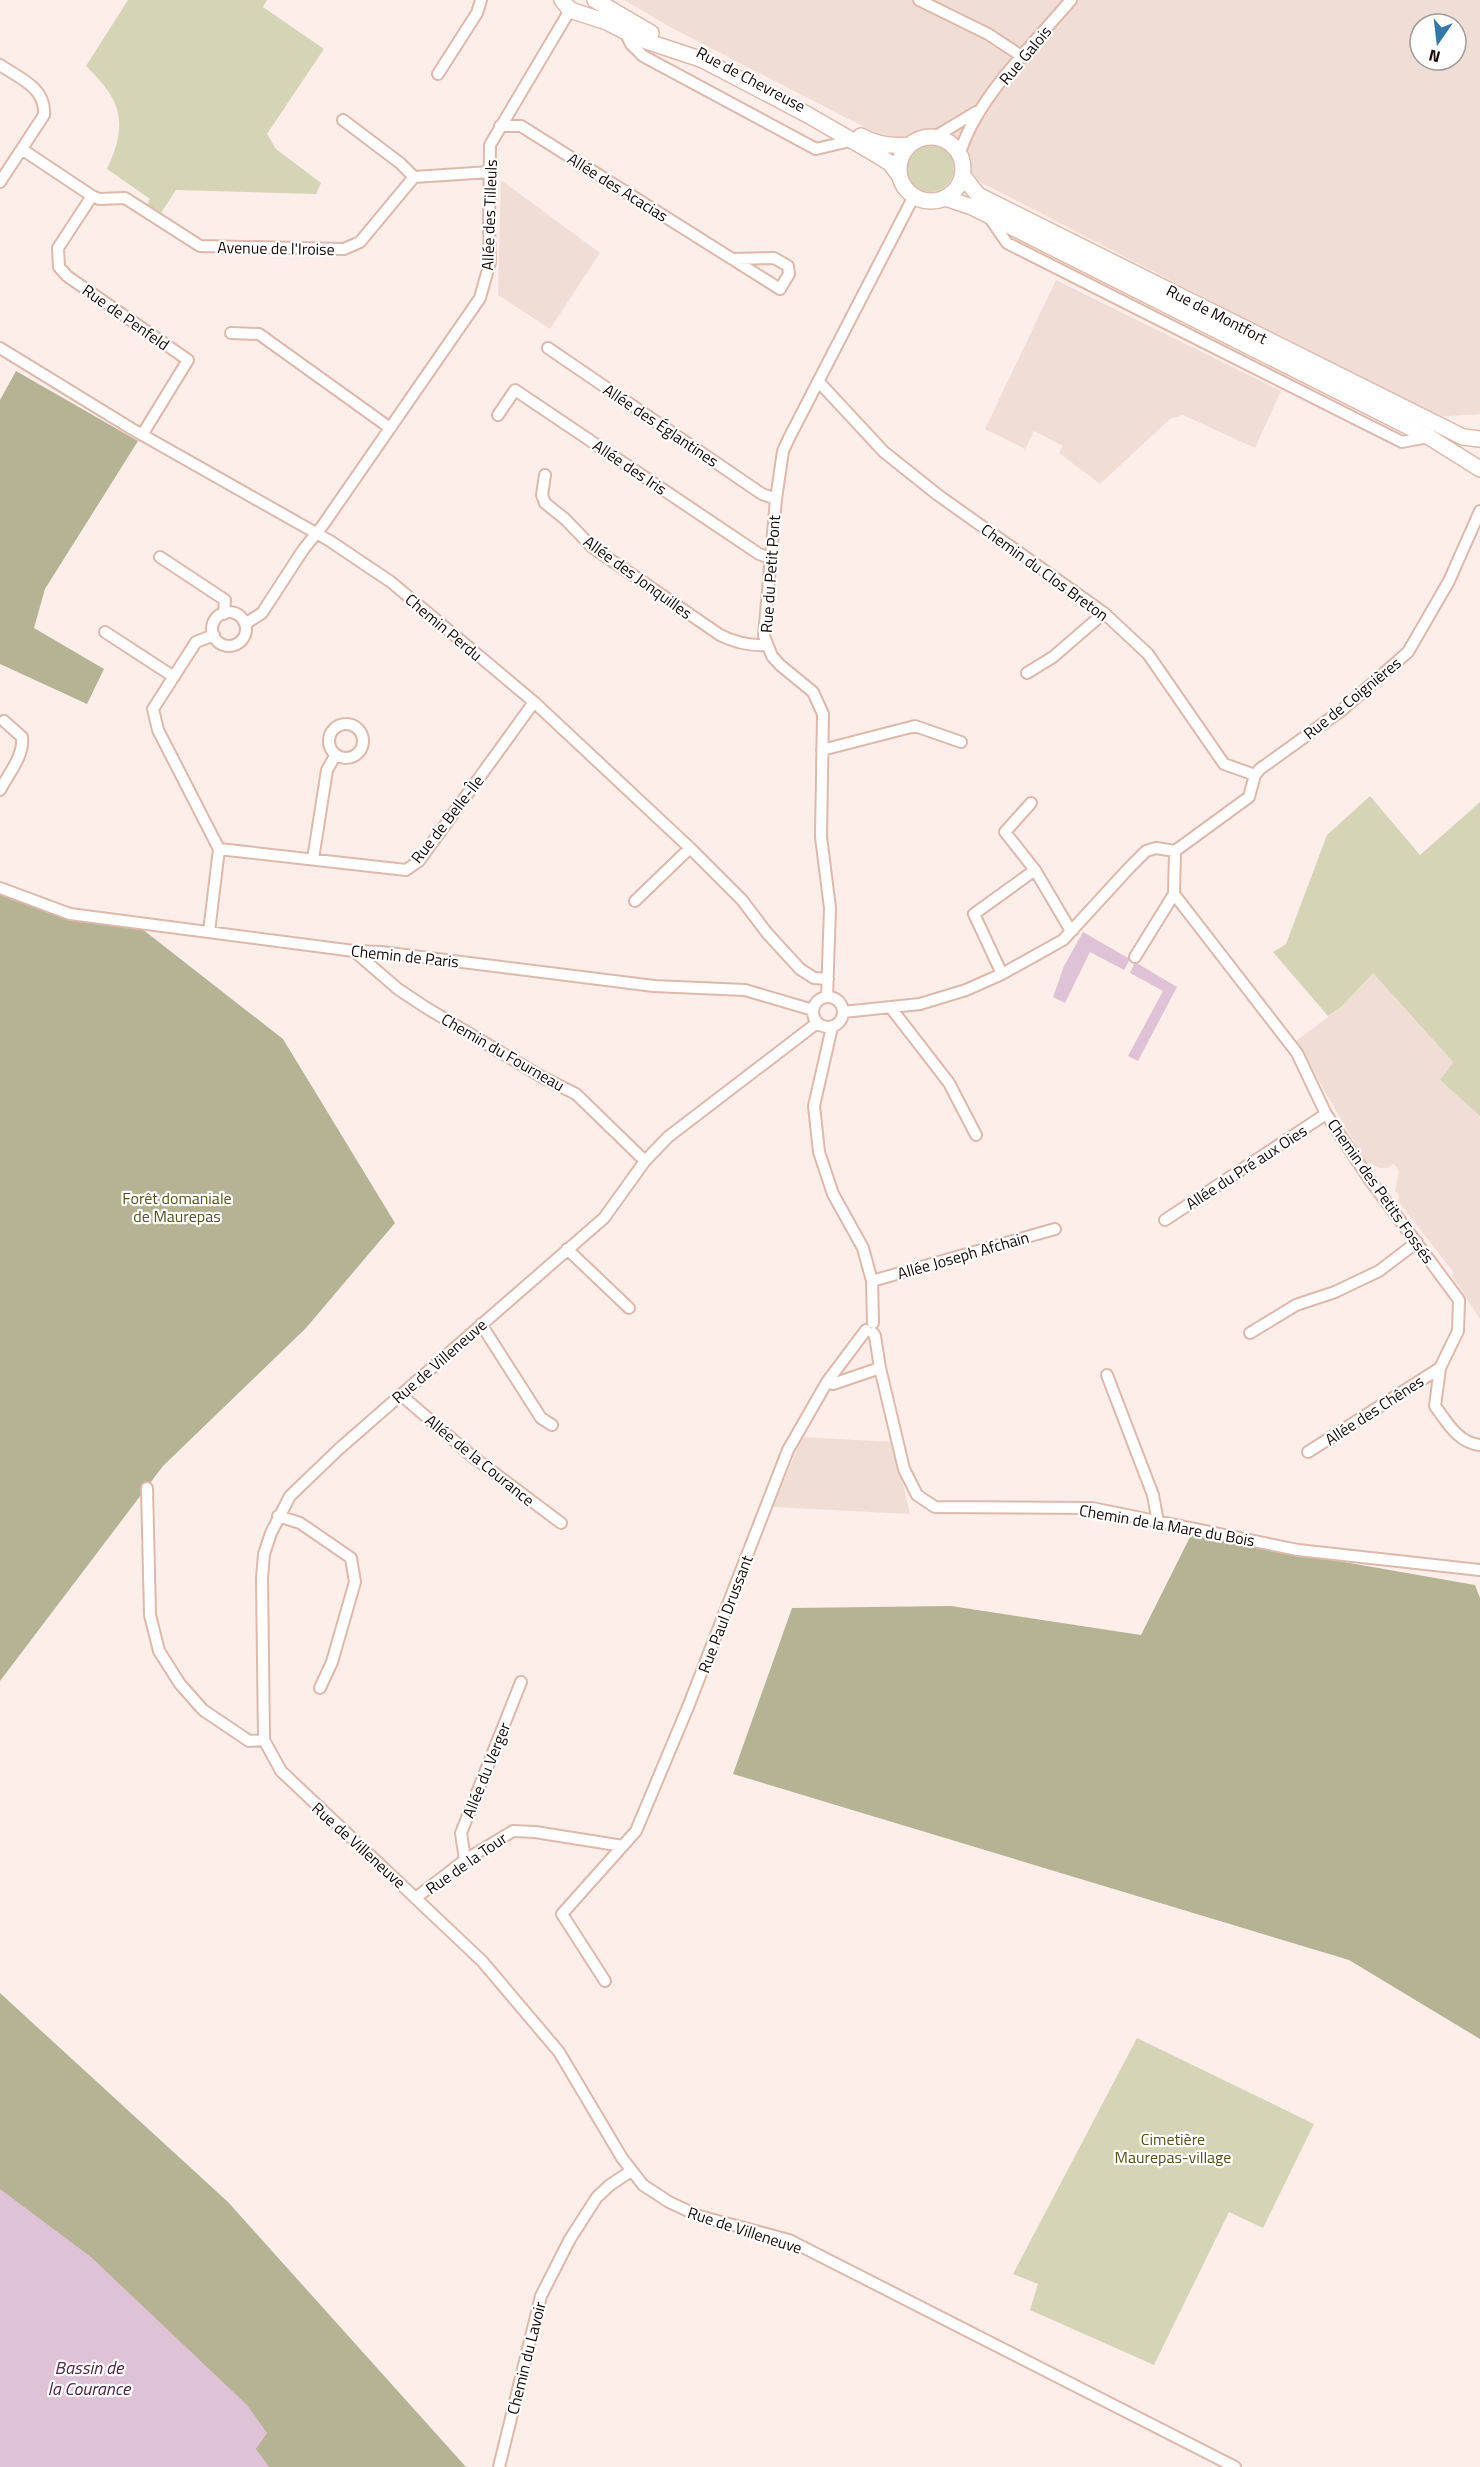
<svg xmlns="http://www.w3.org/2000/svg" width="1480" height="2467" viewBox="0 0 1480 2467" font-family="'Titillium Web',sans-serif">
<rect width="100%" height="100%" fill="#feeee9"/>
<path fill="#f0ddd6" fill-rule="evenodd" d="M624 0H1480V414L1435 417 992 188 866 128 670 27ZM1420 24H1456V60H1420Z
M501 180 600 253 550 329 498 295Z
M1056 280 1281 391 1255 448 1183 415 1170 419 1100 484 1059 453 1063 446 1034 431 1025 449 985 429Z
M1372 972 1453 1062 1440 1080 1480 1116V1319L1452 1276 1454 1273 1398 1201 1399 1195 1395 1191 1399 1171 1394 1164 1387 1168H1380L1365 1161 1296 1041 1340 1008Z
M802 1437 893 1442 910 1514 773 1507Z"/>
<path fill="#d6d4b7" d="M128 0H267L263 7 324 49 267 134 276 149 321 183 316 194 176 190 159 216 146 207 150 199 107 169C129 122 121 100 86 66Z
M906 168a24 24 0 1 1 48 0a24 24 0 1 1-48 0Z
M1370 796 1420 855 1480 802V1116L1440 1080 1453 1062 1373 973 1340 1008 1328 1016 1273 952 1286 944 1327 835Z
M1137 2038 1314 2124 1263 2228 1229 2212 1154 2365 1030 2310 1038 2284 1013 2274Z"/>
<path fill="#b5b394" d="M16 371 138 441 45 589 34 628 104 669 87 704 0 664V400Z
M0 892 51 907 137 925 283 1039 395 1223 306 1328 163 1466 0 1681Z
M1191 1535 1475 1585 1480 1598V2039L1349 1960 733 1774 792 1608 951 1606 1141 1635Z
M0 1993 228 2202 466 2467H0Z"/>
<path fill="#e0c2d6" d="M1083 932 1130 959 1124 970 1090 952 1065 1003 1053 997 1064 966Z
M1135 962 1177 987 1138 1061 1128 1056 1163 991 1130 973Z
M0 2189 91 2257 247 2405 267 2433 256 2449 269 2467H0Z"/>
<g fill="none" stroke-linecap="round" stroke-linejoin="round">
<defs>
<path id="street" d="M919 0 988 34 1023 57
M625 32 631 44 643 56 816 149 850 141
M0 65C21 79 46 88 44 115L0 182
M438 74 477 13 481 0
M343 120 400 163 414 177
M500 126H521L780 289 789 274 788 266 774 258 732 259
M933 138 976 112
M23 150 92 196 99 199 125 198 200 246 344 249 360 242 414 177 490 172
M959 156C975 99 1033 45 1071 0
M92 196 58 248 59 267 67 276 188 360 142 435
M989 217 1007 243 1358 420 1402 442 1428 437
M231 333 259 334 390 428
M0 348 132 429 330 541 391 582 534 702 690 848 742 900 767 933 800 969 814 978 828 979
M548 348 762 494 776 499
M818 381 884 452 938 495 1104 613 1148 654 1224 764 1255 775
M498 415 515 390 759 554 770 558
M545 475 542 495 545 503 565 519 592 547 720 635C736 643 749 646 766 645
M160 557 225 600 224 614
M212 629a17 17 0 1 1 34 0a17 17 0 1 1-34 0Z
M245 624 262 613 303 550 323 525 480 298 490 262 489 226 490 145 570 10
M105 632 174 677
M1027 673 1053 657 1104 613
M329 741a17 17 0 1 1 34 0a17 17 0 1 1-34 0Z
M822 750 915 726 961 742
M1255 775 1260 769 1342 710 1408 652 1449 581 1480 511
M0 790C9 773 24 756 22 737L4 721
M1031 803 1005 832 1035 870 1068 926 1073 930
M219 849 406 870 419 861 534 702
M1175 851 1174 894 1297 1053 1326 1114 1370 1180 1459 1300 1458 1331 1440 1368 1435 1406C1447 1422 1458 1443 1480 1445
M1175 851 1249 797 1255 775
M313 859 327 770 335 756
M0 888 70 914 354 951 381 952 654 986 745 990 813 1010
M635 901 690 848
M209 932 219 849 158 730 153 709 196 642 214 635
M354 951 398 989 425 1007 542 1077 576 1094 645 1161
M1135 957 1174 894
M1002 974 974 914 1035 870
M813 1012a15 15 0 1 1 30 0a15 15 0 1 1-30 0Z
M827 997 830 908 821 837 823 714 813 692 780 665 772 656 764 636 776 499 783 451 789 438 914 196
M891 1008 949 1083 976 1135
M843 1012 920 1004 966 990 1002 974 1063 940 1129 868 1146 851 1156 848 1175 851
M817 1023 668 1137 645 1161 604 1218 340 1448 290 1496 271 1533 264 1554 262 1578 264 1740 281 1771 482 1961 559 2052 622 2158 643 2185 669 2202 699 2216 789 2240 1235 2467
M832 1027 814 1106 819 1152 833 1194 863 1248 872 1281 873 1323
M1165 1220 1326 1114
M567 1249 629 1308
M872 1281 1055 1229
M481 1324 541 1418 552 1425
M873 1333 875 1336 880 1368 904 1469 917 1495 935 1507 1092 1508 1298 1550 1480 1570
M1250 1333 1296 1305 1335 1292 1379 1271 1417 1242
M1107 1375 1153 1495 1158 1522
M827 1382 833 1384 880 1368
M401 1395 473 1457 561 1523
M1308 1452 1440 1368
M147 1488 150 1615 159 1651 180 1684 203 1710 249 1741 264 1740
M278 1516 300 1523 351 1558 355 1582 332 1662 320 1688
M465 1860 461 1833 521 1682
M417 1897 465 1860 513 1831 535 1832 623 1846
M605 1981 562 1914 636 1831 688 1707 788 1450 827 1382 866 1330
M499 2467 541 2296 570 2239 597 2197 610 2185 631 2171"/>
<path id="secondary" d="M562 0 570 10 607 22 640 39 703 60 808 115 872 152 890 163 899 175
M595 0 651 33
M861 136C877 145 892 147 910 145
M899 169a32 32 0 1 1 64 0a32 32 0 1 1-64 0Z
M962 175 978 195 1463 437 1480 439
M945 198 972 207 1429 437 1480 469"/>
</defs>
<use href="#street" stroke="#deb9ab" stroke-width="14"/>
<use href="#secondary" stroke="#deb9ab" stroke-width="18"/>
<use href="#street" stroke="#fff" stroke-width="10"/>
<use href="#secondary" stroke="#fff" stroke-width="15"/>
</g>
<g text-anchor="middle" stroke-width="4.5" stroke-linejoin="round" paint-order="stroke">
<g font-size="16" fill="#160a06" stroke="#fff">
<text transform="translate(1025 55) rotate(-50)" y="6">Rue Galois</text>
<text transform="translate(751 79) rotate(28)" y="6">Rue de Chevreuse</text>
<text transform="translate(618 187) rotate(32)" y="6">Allée des Acacias</text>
<text transform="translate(489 215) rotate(-88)" y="6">Allée des Tilleuls</text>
<text transform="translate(276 248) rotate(1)" y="6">Avenue de l'Iroise</text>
<text transform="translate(1217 314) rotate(27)" y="6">Rue de Montfort</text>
<text transform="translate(126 317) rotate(35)" y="6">Rue de Penfeld</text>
<text transform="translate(661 425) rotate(34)" y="6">Allée des Églantines</text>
<text transform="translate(630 467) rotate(34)" y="6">Allée des Iris</text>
<text transform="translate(1045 572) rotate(36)" y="6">Chemin du Clos Breton</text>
<text transform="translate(770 574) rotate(-86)" y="6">Rue du Petit Pont</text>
<text transform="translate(638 577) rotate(36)" y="6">Allée des Jonquilles</text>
<text transform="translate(444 627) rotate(40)" y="6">Chemin Perdu</text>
<text transform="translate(1352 698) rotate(-39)" y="6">Rue de Coignières</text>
<text transform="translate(447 819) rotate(-52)" y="6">Rue de Belle-Île</text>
<text transform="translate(405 956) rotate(6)" y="6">Chemin de Paris</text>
<text transform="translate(503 1052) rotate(30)" y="6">Chemin du Fourneau</text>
<text transform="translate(1246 1167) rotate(-33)" y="6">Allée du Pré aux Oies</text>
<text transform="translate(1381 1191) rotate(55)" y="6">Chemin des Petits Fossés</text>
<text transform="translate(963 1255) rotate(-16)" y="6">Allée Joseph Afchain</text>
<text transform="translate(439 1361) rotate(-41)" y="6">Rue de Villeneuve</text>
<text transform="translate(1374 1410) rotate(-33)" y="6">Allée des Chênes</text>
<text transform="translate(480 1460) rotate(39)" y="6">Allée de la Courance</text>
<text transform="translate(1167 1525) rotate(10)" y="6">Chemin de la Mare du Bois</text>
<text transform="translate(725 1614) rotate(-69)" y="6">Rue Paul Drussant</text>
<text transform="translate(486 1770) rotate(-68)" y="6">Allée du Verger</text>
<text transform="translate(359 1845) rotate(42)" y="6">Rue de Villeneuve</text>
<text transform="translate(466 1863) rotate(-35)" y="6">Rue de la Tour</text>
<text transform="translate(745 2230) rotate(18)" y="6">Rue de Villeneuve</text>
<text transform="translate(526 2358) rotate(-76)" y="6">Chemin du Lavoir</text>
</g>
<g font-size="16" fill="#57521e" stroke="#fff">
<text x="177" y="1204">Forêt domaniale<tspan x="177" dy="18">de Maurepas</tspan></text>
<text x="1173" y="2145">Cimetière<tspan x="1173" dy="18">Maurepas-village</tspan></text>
</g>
<g font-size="18" font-style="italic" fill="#502845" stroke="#fff">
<text x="89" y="2374">Bassin de<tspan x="89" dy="21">la Courance</tspan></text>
</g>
</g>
<g transform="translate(1438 42) rotate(194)"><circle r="28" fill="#ffffff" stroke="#a29d9b" stroke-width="1.5"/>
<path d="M0-4.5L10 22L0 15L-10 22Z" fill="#3178ac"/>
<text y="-9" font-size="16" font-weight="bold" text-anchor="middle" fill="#160a06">N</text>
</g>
</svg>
